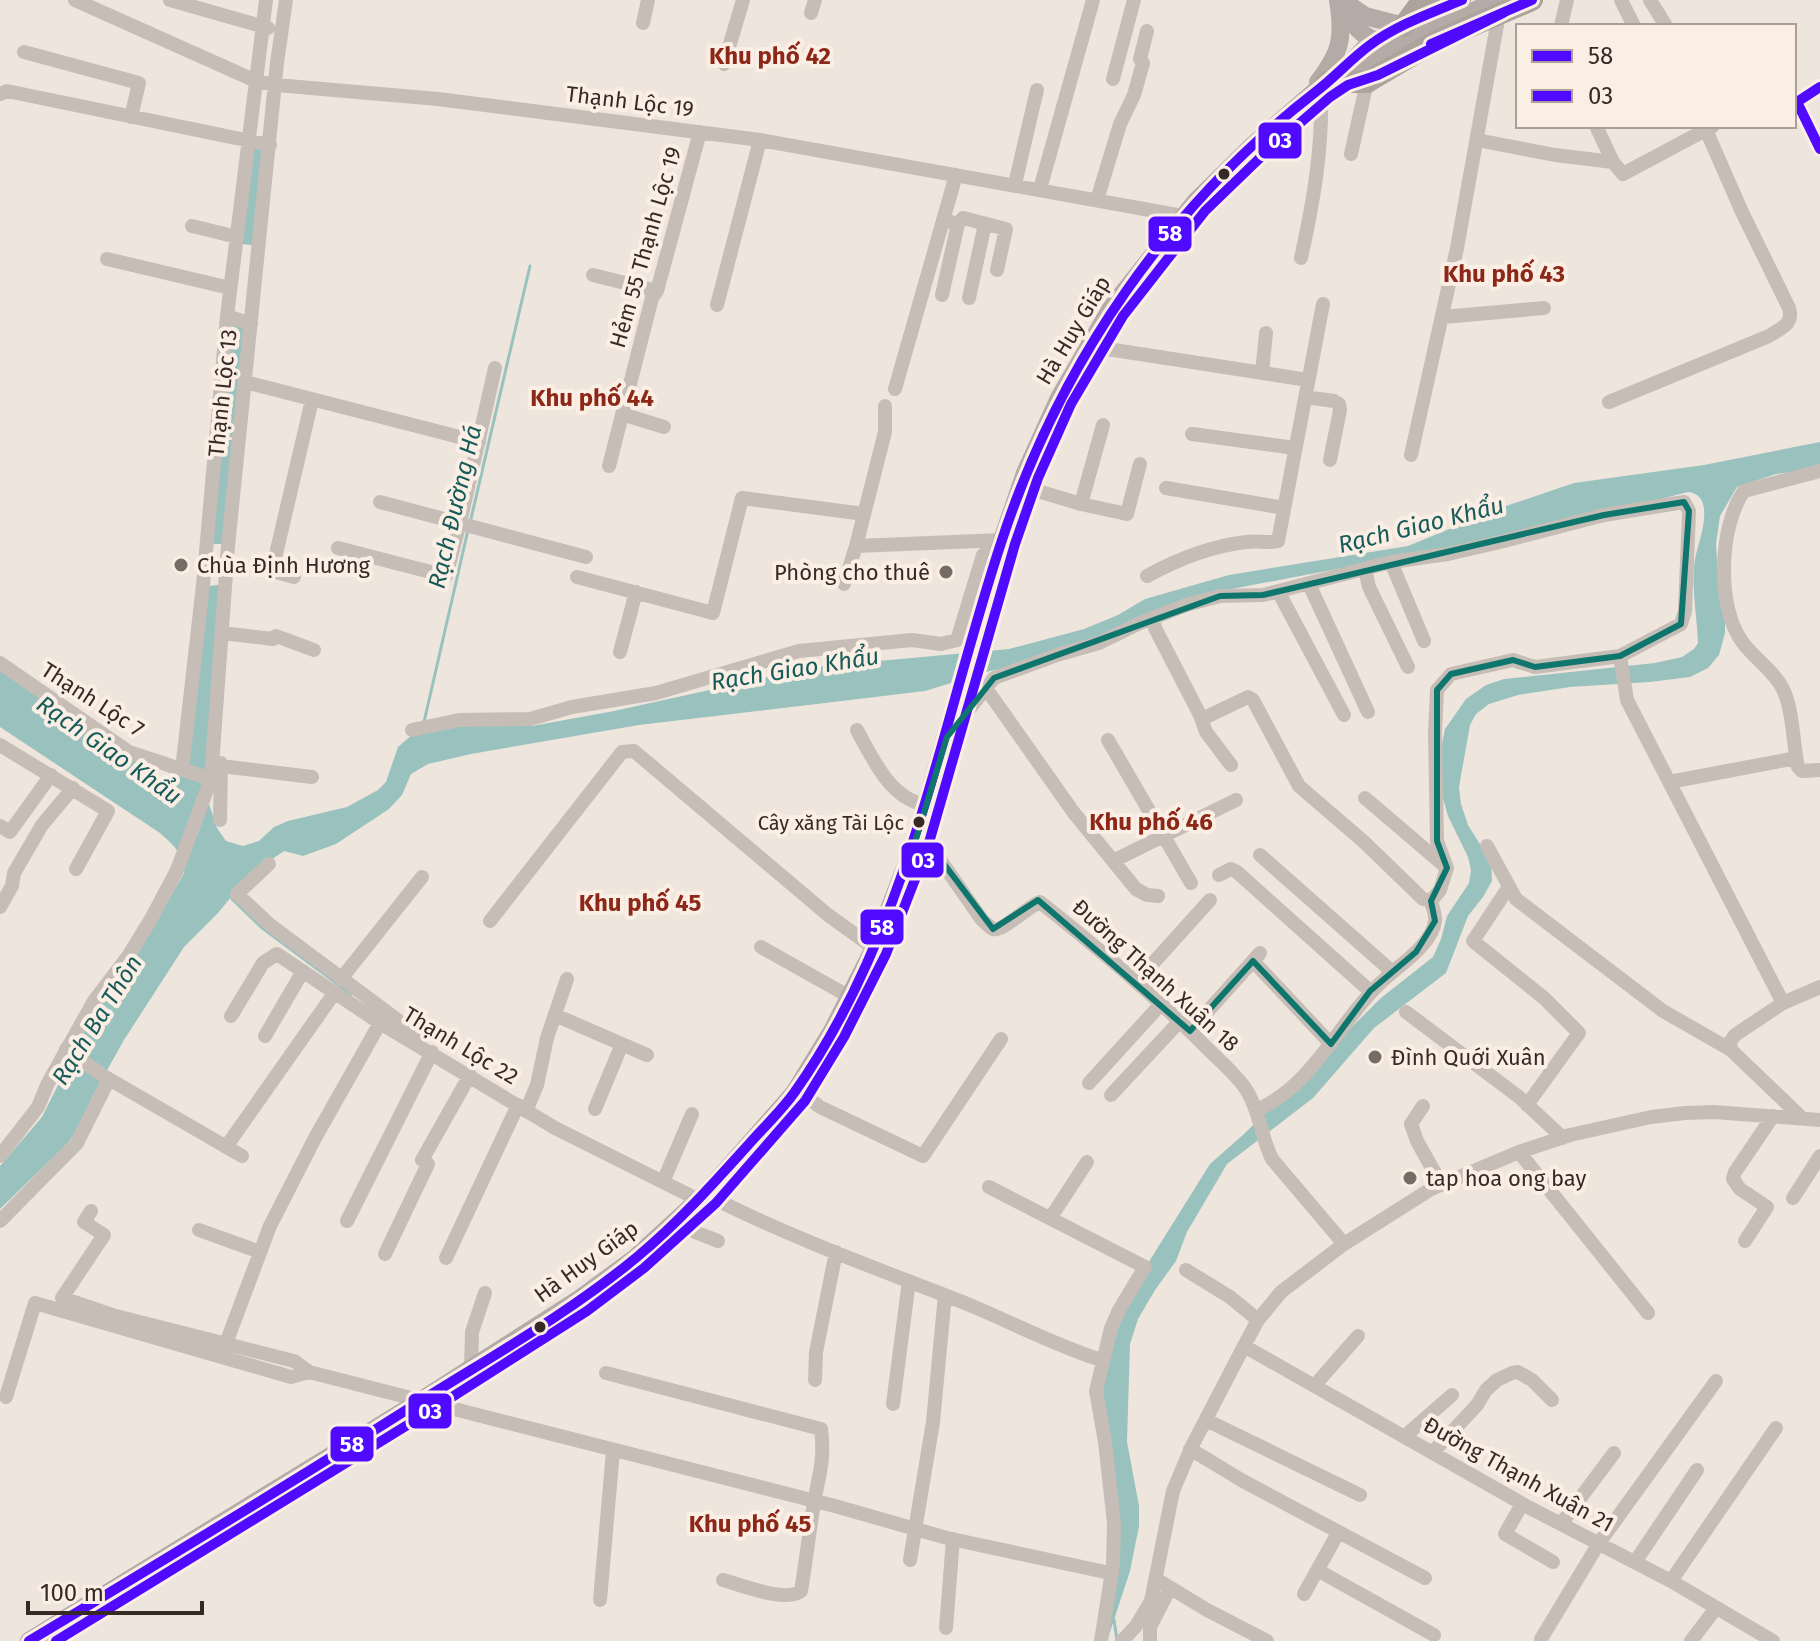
<svg xmlns="http://www.w3.org/2000/svg" width="1820" height="1641" viewBox="0 0 1820 1641" font-family="'Fira Sans',sans-serif">
<rect width="100%" height="100%" fill="#eee5dd"/>
<path fill="#99c2be" d="M254 147 264 149 253 245 241 244Z
M230 321 244 326 233 437 220 438Z
M219 440H233L223 544H210Z
M1820 442V468L1776 474 1737 487 1720 516 1716 544 1718 576 1725 607V633L1719 655 1708 668 1690 677 1650 682 1570 687 1518 695 1489 704 1476 714 1470 725 1459 787 1461 804 1468 825 1491 862 1492 881 1483 897 1468 916 1446 973 1374 1028 1313 1098 1227 1164 1187 1232 1176 1261 1155 1290 1138 1319 1130 1344 1127 1442 1139 1506V1526L1130 1571 1107 1641 1118 1558 1100 1405 1105 1350 1140 1276 1210 1164 1244 1134 1381 998 1433 957 1441 939 1447 916 1469 883 1471 870 1468 857 1448 816 1440 787 1439 758 1445 729 1466 699 1486 685 1504 679 1655 663 1682 657 1694 649 1698 643C1697 617 1692 592 1694 566 1696 547 1706 528 1704 509 1703 499 1698 493 1688 492L1448 553 1374 562 1200 595 1113 636 1031 662 990 671 925 691 639 725 471 754 428 764 411 774 402 795 389 809 336 844 303 856 284 851 249 875 218 913 184 947 124 1040 92 1097 81 1125 66 1145 0 1209V1166L42 1117 92 1017 147 937 184 873C185 854 173 845 160 833L0 727V670L160 778 168 781 185 774 202 783 217 828 226 841 243 846 259 841 274 827 288 821 347 807 378 790 386 782 398 747 413 734 432 728 476 725 532 726 614 711 814 667 1009 649 1084 629 1118 615 1145 599 1229 575 1408 546 1500 508 1574 483 1704 465Z
M219 585 205 773 186 767 207 586Z"/>
<g fill="none" stroke-linecap="round" stroke-linejoin="round">
<path stroke="#99c2be" stroke-width="3" d="M470 523 530 266
M424 722 468 530
M232 899 261 927 351 994
M1114 1620 1117 1640"/>
<path stroke="#c6bdb7" stroke-width="14" d="M75 0 256 81 276 85 438 99 760 140 1183 216
M170 0 268 28
M1621 0 1634 26
M1650 0 1666 26
M811 13 815 0
M643 23 648 0
M1561 26 1567 0
M24 52 139 83 131 117
M724 64 743 0
M1113 79 1134 0
M0 94 7 91 270 145
M1596 126 1613 162 1623 174 1713 126
M1477 140 1555 155 1613 162
M1351 154 1367 82
M1015 184 1037 90
M1040 189 1093 0
M1097 200 1120 124 1134 95 1143 63 1140 59 1147 31
M958 224 963 218 1006 229 997 270
M192 226 237 237
M1301 258C1314 199 1323 146 1321 86
M107 259 230 288
M593 275 657 291
M942 295 958 224 951 222
M969 298 985 224
M717 305 760 140
M1443 317 1544 308
M251 324 227 316 266 0
M1088 346 1308 380
M1262 373 1266 333
M245 382 479 442
M895 389 956 175
M1305 397 1334 401 1339 404 1340 410 1330 460
M1609 402 1769 336C1781 328 1794 324 1789 308L1742 212 1706 130
M885 406V432L856 546 1002 540
M622 414 664 427
M1192 434 1295 448
M1411 455 1457 248 1499 14
M609 466 652 298 657 291 700 132
M1820 471 1744 491C1719 526 1716 608 1743 643 1755 659 1774 671 1783 689 1793 710 1793 744 1798 767L1802 771 1820 770
M1021 486 1081 504 1127 514 1140 464
M1166 488 1284 508
M380 502 586 557
M1081 504 1103 425
M338 548 446 576 460 523 495 368
M1391 562 1424 641
M1365 569 1369 587 1408 667
M1147 576C1178 559 1211 546 1246 542 1257 540 1267 544 1278 541L1323 304
M294 577 272 571 312 400
M577 577 713 613 742 498 864 514
M844 584 856 546
M1309 584 1368 712
M1278 591 1344 715
M222 633 273 639 276 636 314 650
M620 652 636 592
M1620 656 1627 700 1783 1003
M0 663 129 752 211 779
M985 687 1074 813 1136 889 1147 895 1158 896
M1200 715 1206 732 1231 765
M412 730 459 720 530 719 572 707 656 693 799 651 912 640 941 644 957 640 983 555 1002 540
M857 730C873 759 890 799 926 805
M948 736 994 678 1057 655 1099 643 1140 623 1186 605 1220 596 1263 595 1391 562 1448 554 1496 543 1604 515 1684 502 1689 511 1685 611 1681 624 1620 656 1535 667 1513 660 1451 674 1437 690 1435 733 1437 841 1447 868 1440 890 1431 901 1423 899 1363 841 1299 786 1253 700 1248 697 1204 718 1200 715 1155 628 1153 618
M1108 740 1191 883
M0 745 108 811 76 869
M221 766 312 777
M182 770 203 585 227 316
M1669 782 1796 758
M1365 798 1447 868
M220 820 221 763
M0 826 10 832 51 775
M915 842 932 848 982 920C986 923 989 927 993 929 1003 932 1028 906 1040 902 1099 949 1157 997 1210 1051 1222 1063 1238 1076 1247 1091 1260 1112 1261 1137 1272 1159L1344 1244
M1487 846 1516 899 1663 1011 1731 1050 1802 1118
M1113 861 1236 800
M269 864 237 894 269 924 419 1036
M1219 875 1231 869 1237 872 1370 991
M1508 888 1473 941 1544 998 1579 1033 1527 1105
M0 907 12 886 14 873 42 825 73 788
M490 921 622 752 634 751 828 915 874 948
M761 947 850 997
M1253 961 1331 1044
M1388 976C1403 963 1433 942 1435 921 1436 915 1432 906 1431 901
M341 979 422 877
M1136 982 1210 900
M1406 1012 1519 1097 1563 1138
M555 1015 647 1055
M231 1016 263 963 277 954 380 1023 555 1128 699 1200
M1190 1031 1260 953
M265 1036 303 971
M66 1049 102 1075 242 1156
M1731 1050 1730 1042 1735 1035 1783 1003 1820 987
M1089 1083 1161 1004
M796 1089 820 1107 923 1156 1001 1039
M1111 1095 1179 1022
M1423 1106 1411 1124 1417 1141 1441 1184
M595 1109 622 1044
M1257 1110C1316 1084 1341 1016 1388 976V968L1260 855
M526 1111 537 1085 547 1038 567 979
M226 1147 335 992
M1519 1152 1648 1313
M0 1156 38 1107 48 1083 94 1001 129 955 151 919 177 870 211 779 228 546 277 63 286 0
M663 1182 692 1114
M989 1187 1145 1267 1119 1310 1111 1328 1096 1391 1105 1442 1114 1523 1113 1565 1101 1641
M705 1194C789 1237 878 1269 965 1303 1011 1322 1054 1345 1101 1360
M1793 1198 1820 1156
M694 1204 695 1232 718 1241
M91 1211 84 1222 104 1235 62 1298 112 1315 294 1361 309 1372 835 1506 947 1538 1110 1573
M1051 1217 1087 1162
M0 1221 77 1143 109 1079
M347 1221 432 1052
M199 1230 260 1252
M1745 1241 1767 1207 1740 1189 1733 1179 1735 1172 1773 1116
M385 1254 428 1164 422 1160 470 1075
M446 1258 518 1105
M1186 1270 1230 1297 1258 1320
M225 1346 270 1226 315 1138 380 1023
M1244 1346 1528 1507 1671 1581 1773 1641
M471 1368 472 1332 485 1293
M606 1373 821 1429C825 1460 819 1474 814 1503 809 1533 806 1562 801 1591 787 1603 741 1585 723 1580
M815 1380 816 1352 836 1252
M1315 1385 1358 1336
M6 1397 35 1303 291 1377 309 1372
M893 1404 909 1281
M1206 1420 1360 1495
M1405 1436 1452 1395
M1190 1449 1243 1481 1425 1578
M1433 1452 1477 1405 1486 1390 1497 1380 1512 1373 1518 1372 1532 1380 1552 1400
M1522 1504 1505 1534 1553 1562
M1561 1524 1614 1453
M910 1560 933 1422 945 1295
M1635 1562 1697 1470
M1319 1571 1434 1635
M1156 1579 1207 1610 1267 1641
M1671 1581 1776 1428
M1304 1594 1338 1533
M600 1600 613 1451
M946 1628 953 1539
M1541 1639 1599 1543 1716 1381
M1122 1641 1136 1626 1151 1601 1173 1491 1192 1446 1244 1346 1258 1320 1281 1292 1344 1244 1431 1189 1519 1152 1570 1135 1651 1117 1685 1113 1714 1112 1820 1120
M1150 1641V1627L1170 1588
M1691 1641 1716 1608"/>
<path stroke="#b5aba6" stroke-width="18" d="M1342 0 1365 16 1404 26
M1342 5C1352 23 1361 39 1383 42
M1344 70 1364 49 1376 41 1462 0
M1318 82C1341 52 1344 38 1338 0
M29 1641 420 1401 579 1299 635 1258 705 1194 794 1093 832 1031 874 948 915 842 1002 540 1025 473 1059 398 1111 308 1195 202 1253 145 1321 86 1342 72 1372 62 1402 45 1497 0"/>
<path stroke="#aca39d" stroke-width="22" d="M1404 26 1417 8 1431 0
M1327 82H1367L1436 41 1532 0"/>
<defs>
<path id="bus-1" d="M1431 44 1532 0
M1820 87 1797 102 1820 149
M29 1641C156 1565 283 1488 408 1409 485 1360 567 1315 637 1257 678 1223 713 1184 749 1144 764 1127 781 1111 794 1093 910 930 940 726 1002 540 1061 361 1169 205 1318 90 1336 76 1352 58 1370 45 1397 25 1431 13 1462 0"/>
<path id="bus-2" d="M56 1641 427 1413 587 1311 644 1268 716 1203 805 1101 844 1037 886 954 928 846 1015 544 1038 478 1071 404 1123 316 1205 211 1263 155 1330 97 1348 85 1378 75 1503 13"/>
</defs>
<use href="#bus-1" stroke="#fbeee4" stroke-width="16"/>
<use href="#bus-2" stroke="#fbeee4" stroke-width="16"/>
<use href="#bus-1" stroke="#4f0aff" stroke-width="10"/>
<use href="#bus-2" stroke="#4f0aff" stroke-width="10"/>
</g>
<path fill="none" stroke="#0f766e" stroke-width="6" stroke-linejoin="round" d="M1684 502 1689 511 1681 624 1620 656 1535 667 1513 660 1451 674 1437 690V841L1447 868 1431 901 1435 921 1416 952 1370 991 1331 1044 1253 961 1190 1031 1038 900 993 929 932 848 915 842 947 737 994 678 1220 596 1263 595 1604 515Z"/>
<g fill="#372925" stroke="#fbeee4" stroke-width="3">
<circle cx="1224" cy="174" r="7"/>
<circle cx="919" cy="822" r="7"/>
<circle cx="540" cy="1327" r="7"/>
</g>
<g fill="#776b65" stroke="#fbeee4" stroke-width="3">
<circle cx="181" cy="565" r="8"/>
<circle cx="946" cy="572" r="8"/>
<circle cx="1375" cy="1057" r="8"/>
<circle cx="1410" cy="1178" r="8"/>
</g>
<g text-anchor="middle" stroke-width="8" stroke-linejoin="round" paint-order="stroke">
<g font-size="20" fill="#372925" stroke="#fbeee4" text-anchor="end">
<text x="904" y="830">Cây xăng Tài Lộc</text>
</g>
<g font-size="22" fill="#372925" stroke="#fbeee4">
<text transform="translate(630 101) rotate(7)" y="8">Thạnh Lộc 19</text>
<text transform="translate(645 247) rotate(-74)" y="8">Hẻm 55 Thạnh Lộc 19</text>
<text transform="translate(1073 330) rotate(-59)" y="8">Hà Huy Giáp</text>
<text transform="translate(222 393) rotate(-84)" y="8">Thạnh Lộc 13</text>
<text transform="translate(93 699) rotate(33)" y="8">Thạnh Lộc 7</text>
<text transform="translate(1156 975) rotate(42)" y="8">Đường Thạnh Xuân 18</text>
<text transform="translate(461 1045) rotate(31)" y="8">Thạnh Lộc 22</text>
<text transform="translate(586 1261) rotate(-36)" y="8">Hà Huy Giáp</text>
<text transform="translate(1519 1474) rotate(29)" y="8">Đường Thạnh Xuân 21</text>
</g>
<g font-size="22" fill="#372925" stroke="#fbeee4" text-anchor="start">
<text x="197" y="573">Chùa Định Hương</text>
<text x="930" y="580" text-anchor="end">Phòng cho thuê</text>
<text x="1391" y="1065">Đình Quới Xuân</text>
<text x="1426" y="1186">tap hoa ong bay</text>
</g>
<g font-size="24" font-weight="bold" fill="#8d2717" stroke="#fbeee4">
<text x="770" y="64">Khu phố 42</text>
<text x="1504" y="282">Khu phố 43</text>
<text x="592" y="406">Khu phố 44</text>
<text x="1151" y="830">Khu phố 46</text>
<text x="640" y="911">Khu phố 45</text>
<text x="750" y="1532">Khu phố 45</text>
</g>
<g font-size="24" font-style="italic" fill="#175c5a" stroke="#fbeee4">
<text transform="translate(455 507) rotate(-77)" y="8">Rạch Đường Há</text>
<text transform="translate(1421 525) rotate(-14)" y="8">Rạch Giao Khẩu</text>
<text transform="translate(795 669) rotate(-9)" y="8">Rạch Giao Khẩu</text>
<text transform="translate(109 750) rotate(35)" y="8">Rạch Giao Khẩu</text>
<text transform="translate(97 1020) rotate(-58)" y="8">Rạch Ba Thôn</text>
</g>
</g>
<g stroke="#fbeee4" stroke-width="3">
<rect x="1257" y="121" width="46" height="39" rx="8" fill="#4f0aff"/>
<rect x="1147" y="215" width="46" height="38" rx="8" fill="#4f0aff"/>
<rect x="900" y="841" width="45" height="38" rx="8" fill="#4f0aff"/>
<rect x="859" y="908" width="46" height="38" rx="8" fill="#4f0aff"/>
<rect x="407" y="1392" width="46" height="38" rx="8" fill="#4f0aff"/>
<rect x="329" y="1425" width="46" height="38" rx="8" fill="#4f0aff"/>
</g>
<g font-size="22" text-anchor="middle" font-weight="bold" fill="#fff">
<text x="1280" y="148">03</text>
<text x="1170" y="241">58</text>
<text x="923" y="868">03</text>
<text x="882" y="935">58</text>
<text x="430" y="1419">03</text>
<text x="352" y="1452">58</text>
</g>
<rect x="1516" y="24" width="280" height="104" fill="#fbeee4" stroke="#ad9f98" stroke-width="2"/>
<rect x="1532" y="50" width="40" height="12" fill="#4f0aff" stroke="#ad9f98" stroke-width="2"/>
<text x="1588" y="64" font-size="24" fill="#372925">58</text>
<rect x="1532" y="90" width="40" height="12" fill="#4f0aff" stroke="#ad9f98" stroke-width="2"/>
<text x="1588" y="104" font-size="24" fill="#372925">03</text>
<path d="M28 1601v12h174v-12" fill="none" stroke="#372925" stroke-width="4"/>
<text x="40" y="1601" font-size="24" fill="#372925" stroke="#fbeee4" stroke-width="6" paint-order="stroke">100 m</text>
</svg>
